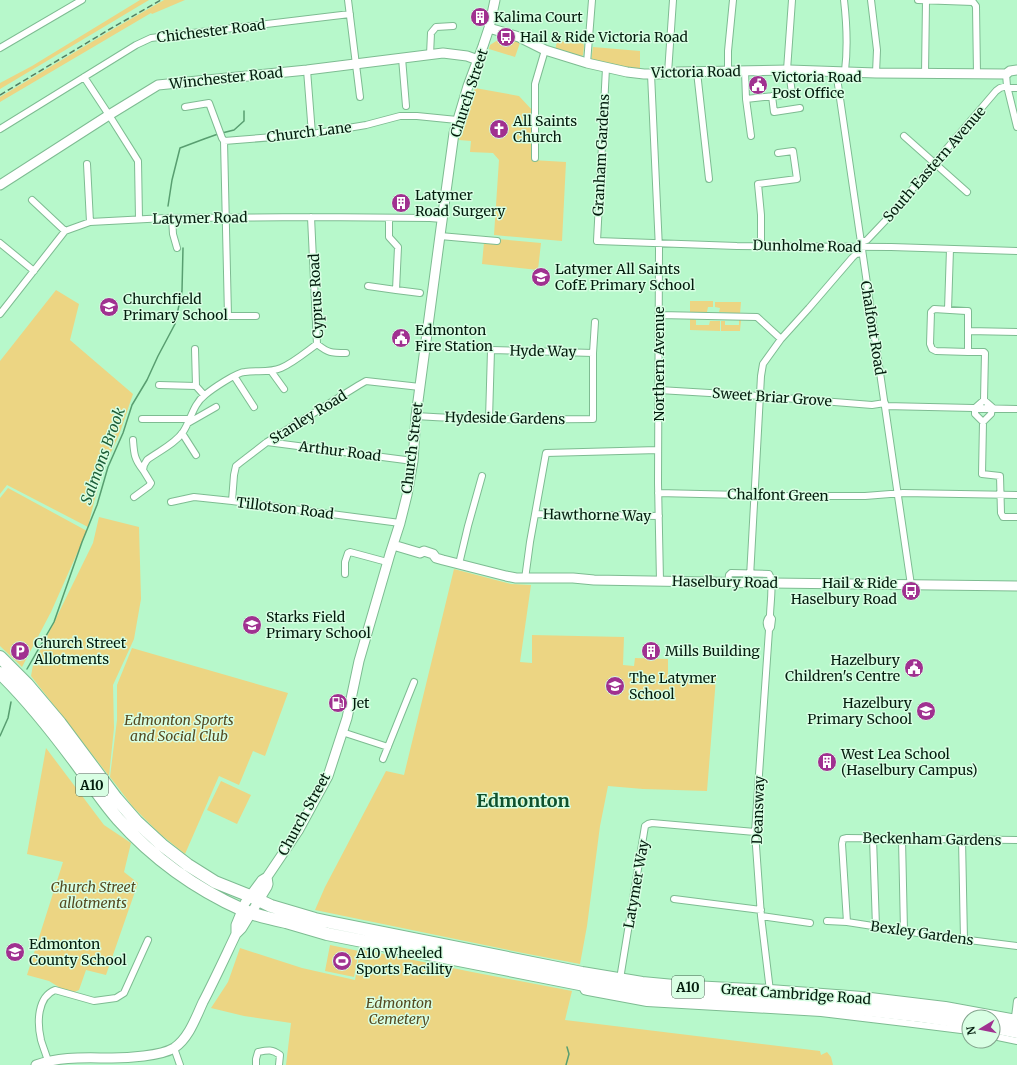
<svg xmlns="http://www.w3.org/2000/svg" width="1017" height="1065" viewBox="0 0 1017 1065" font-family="Merriweather,serif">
<rect width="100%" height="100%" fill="#b7f8cb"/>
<path fill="#ecd583" d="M140 0H149L0 89V83L32 66Z
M164 0H185L152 14 151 13 0 102V97L115 28Z
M501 38 521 40 515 57 489 49 490 45Z
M557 41 583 43 584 46 583 55 581 57 555 51Z
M593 47 640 51V70L591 62Z
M475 88 519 96 532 110V160L566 162 562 241 494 235 499 160 493 153 470 152 471 141 459 140 465 112Z
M498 239 541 243 538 270 482 264 484 242Z
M56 290 79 304 70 340 133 394 119 435 104 467 94 502 88 527 7 485 0 494V361Z
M690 301H713V307H708L707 312 690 313Z
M715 302H741L740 314 733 313 719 312 720 308 715 307Z
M690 318 696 320V325H709L710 321H720V331L690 330Z
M739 320H741L740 331H721V321H725V325H739Z
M8 488 87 531 51 612 22 667 0 646V498Z
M99 517 139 527 141 599 134 639 113 685 114 728 109 776 31 676 33 665 93 543Z
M454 569 511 584 531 585 520 662 532 663V635L624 637 623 665 634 666 635 658 668 659V676L716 678 707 791 643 789 608 786 600 826 587 926 580 964 523 953 315 910 325 887 386 771 404 775Z
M132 648 288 693 265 756 253 751 239 785 219 776 185 854 160 834 133 807 110 777 117 720V685Z
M46 748 104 825 131 843 124 872 138 883 106 975 86 970 79 990 70 994 49 981 27 975 63 862 27 854Z
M221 781 251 795 237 824 207 810Z
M330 945 359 951 354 977 325 971Z
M240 948 302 968 355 980 360 949 472 972 572 991 565 1020 820 1051 821 1055 827 1052 831 1057 833 1065H286L291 1023 244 1016 211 1008 228 982Z"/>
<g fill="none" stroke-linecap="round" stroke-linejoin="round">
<path stroke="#589e70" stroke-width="1.5" d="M222 133 234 130 244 121V111
M168 206 172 180 180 148 204 139 218 134
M27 669 54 622 82 542 97 505 108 467 123 433 132 405 147 380 158 356 175 324 182 291 183 248
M0 736 8 718 11 702
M566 1065 569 1054 567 1047"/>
<defs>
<path id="street" d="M348 0 360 97
M844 0C847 26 848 46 845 71
M871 0 877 50 876 73
M918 0 973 2 976 6 977 74
M0 48 82 0
M430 55 431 33 436 27 453 26
M402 58 406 106
M587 63 592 0
M606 68 597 241 737 246 891 247 1017 251
M307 70 312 134
M787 70 792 0
M745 71 746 99 751 136
M836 71 911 585
M697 72 709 179
M728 72V51L733 0
M668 73 673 0
M651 74 659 249 658 483 660 581
M925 74 926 1
M1006 74 1007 86 1017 127
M84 77 109 115 138 161 139 219
M772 96 774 112 800 108
M746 99 792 94 789 70
M185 107 209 103 222 138 224 141 312 134 366 125 400 116H417L457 120
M0 129 136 45 151 38 350 14
M904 136 967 192
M224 141 228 316
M535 158V84L545 50
M87 164 90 222
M32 200 65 231
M311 217 317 344C328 353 331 353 346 353
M172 218 173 234 177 248
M389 218V237L398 247 396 290 420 293
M440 236 497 241
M861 242 867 240 885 221 996 91 1000 88 1007 86 1011 88H1017
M0 243 34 271
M761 246V215L758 184 797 179 793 151 778 153
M368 286 396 290
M934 309 966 311H968V352L936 351 932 349 930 344 931 312Z
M948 310 950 249
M0 314 65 231 90 222 166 218 311 217 430 218 442 219
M659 315 757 317 781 339
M201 316H256
M968 331 1017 332
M195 349 196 386 204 395
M968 352H984L985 353 984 400
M271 371 284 389
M234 376 254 407
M159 385 196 386
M659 390 760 396 872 405 885 403
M984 400 992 407 991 414 983 422 975 414V408Z
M885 406 1017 409
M416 416C475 420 534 420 593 419V353L595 322
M142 419H189
M489 419 491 350 593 353
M983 422 982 474 1000 476 1001 513 1003 517H1017
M188 423 216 407
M182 433 196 455
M133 440C134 453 134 459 143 470
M267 442 413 461
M658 493 781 496H865L903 493 1017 495
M134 497 149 486 151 483 143 470 144 465 147 460C159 451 175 444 183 432 191 420 193 404 205 395 212 389 237 372 245 372 257 370 269 373 281 368 293 363 306 352 317 344
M232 501 234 475 236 466 241 462 267 442 359 385 366 381 420 387
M171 502 194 497 232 501 400 523
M535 514 659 516
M459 564 468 526 482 476
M345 574V562L348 553 350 552 387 562
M750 577 761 376 763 364 781 339 809 308 852 258 856 254 862 253
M525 579 530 542 546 453 658 450
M728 583 729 575 731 573 769 574C774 581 770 605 770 616 766 620 766 625 769 630L755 832 761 916 770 991
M769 630 771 627 772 619 770 616
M342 732 388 747
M383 759 414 682
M873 838 876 927
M902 839 904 931
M962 839 964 940
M674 899 761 910
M761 916 810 923
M827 921 847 922 937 936 1017 946
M847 922 842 844 843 839 847 838 1017 840
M620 979 645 826 648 824 652 823 755 832
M585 985 583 989 584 991 588 992 647 1003 821 1013 905 1023 969 1031
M1014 1020C1016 1013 1016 1008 1017 1001
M993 1036 1017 1041
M174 1048 180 1065
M48 1061C46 1054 43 1047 41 1040 37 1023 37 997 55 990L94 1001 116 998 124 993 148 940
M256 1065V1059L258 1052C268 1050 272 1049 280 1055L279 1065"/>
<path id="secondary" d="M489 28 519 37 545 50 587 63 627 72 644 74H658L678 72 789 70 876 73 1006 74 1010 71 1017 70
M0 185 109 115 158 85 307 70 443 53 467 56 478 60
M393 545 420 553 424 551 433 554 436 558 443 560 506 576 516 578H573L594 580 771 583 1017 586
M236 934 242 928 267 887 268 884 267 877
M36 1065C61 1056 86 1058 112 1058 127 1058 161 1056 174 1048 189 1038 196 1017 203 1002 215 979 225 957 236 934V925L245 903 262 880 267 877 298 831 328 776 347 718 359 661 390 554 400 523 407 495 413 461 416 416 441 228 454 133 468 86 483 46 489 28 495 0"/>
<path id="highway" d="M0 657 27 684 60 723 116 798 137 822 162 845 188 865 215 882 250 896 271 906 315 919 329 922 582 973 642 983 674 986 770 991 862 998 945 1008 1017 1021
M0 673C28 700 53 732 76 763 90 782 103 802 118 819 152 857 196 889 243 910 257 916 271 919 286 922 300 926 313 930 327 934L610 990C673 1000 737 1001 801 1005 857 1008 913 1014 969 1023
M993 1027 1017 1032"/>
</defs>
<use href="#street" stroke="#7ebc92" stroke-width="8"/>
<use href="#secondary" stroke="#7ebc92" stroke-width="11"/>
<use href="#highway" stroke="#7ebc92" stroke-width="14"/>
<use href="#street" stroke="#fff" stroke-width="6"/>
<use href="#secondary" stroke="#fff" stroke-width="9"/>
<use href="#highway" stroke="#fff" stroke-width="12"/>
<path stroke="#547f63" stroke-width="1.5" stroke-dasharray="6 3" stroke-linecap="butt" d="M0 95 110 29 161 0"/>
</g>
<defs>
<symbol id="building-disc" viewBox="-11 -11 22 22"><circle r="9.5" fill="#a03190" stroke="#d8fee3"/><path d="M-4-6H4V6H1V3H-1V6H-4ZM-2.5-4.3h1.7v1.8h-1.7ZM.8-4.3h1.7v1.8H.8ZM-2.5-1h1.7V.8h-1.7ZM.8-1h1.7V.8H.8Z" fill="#fff"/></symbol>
<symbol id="bus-disc" viewBox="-11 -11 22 22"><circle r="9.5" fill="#a03190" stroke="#d8fee3"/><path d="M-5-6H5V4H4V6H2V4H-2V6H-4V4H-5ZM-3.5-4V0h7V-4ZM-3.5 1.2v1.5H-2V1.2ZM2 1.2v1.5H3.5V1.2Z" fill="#fff"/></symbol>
<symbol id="civic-disc" viewBox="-11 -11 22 22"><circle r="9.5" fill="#a03190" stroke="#d8fee3"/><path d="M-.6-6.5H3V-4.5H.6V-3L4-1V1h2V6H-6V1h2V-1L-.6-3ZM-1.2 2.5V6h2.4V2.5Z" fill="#fff"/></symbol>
<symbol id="church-disc" viewBox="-11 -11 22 22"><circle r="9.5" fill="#a03190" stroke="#d8fee3"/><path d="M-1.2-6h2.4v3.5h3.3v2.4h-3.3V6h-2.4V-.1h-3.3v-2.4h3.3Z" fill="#fff"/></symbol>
<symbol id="school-disc" viewBox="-11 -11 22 22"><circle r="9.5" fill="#a03190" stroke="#d8fee3"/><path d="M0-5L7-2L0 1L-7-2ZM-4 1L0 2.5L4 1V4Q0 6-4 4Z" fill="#fff"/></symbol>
<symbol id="parking-disc" viewBox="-11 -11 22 22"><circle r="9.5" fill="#a03190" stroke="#d8fee3"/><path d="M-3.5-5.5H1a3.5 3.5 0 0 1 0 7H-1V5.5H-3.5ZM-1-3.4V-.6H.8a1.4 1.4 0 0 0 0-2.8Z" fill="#fff"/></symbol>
<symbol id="fuel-disc" viewBox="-11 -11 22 22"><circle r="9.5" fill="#a03190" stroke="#d8fee3"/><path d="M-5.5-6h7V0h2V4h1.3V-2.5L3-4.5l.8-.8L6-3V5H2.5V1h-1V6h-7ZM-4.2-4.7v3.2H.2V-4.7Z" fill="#fff"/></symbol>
<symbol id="stadium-disc" viewBox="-11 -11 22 22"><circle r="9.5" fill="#a03190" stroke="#d8fee3"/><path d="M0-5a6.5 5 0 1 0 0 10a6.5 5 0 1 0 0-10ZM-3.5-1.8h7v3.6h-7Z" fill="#fff"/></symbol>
</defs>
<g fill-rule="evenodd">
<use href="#building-disc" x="469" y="6" width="22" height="22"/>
<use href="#bus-disc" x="495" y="26" width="22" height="22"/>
<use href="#civic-disc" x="747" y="74" width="22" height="22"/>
<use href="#church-disc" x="488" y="118" width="22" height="22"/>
<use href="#building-disc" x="390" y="192" width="22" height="22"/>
<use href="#school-disc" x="530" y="266" width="22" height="22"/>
<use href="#school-disc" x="98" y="296" width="22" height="22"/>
<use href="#civic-disc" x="390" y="327" width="22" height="22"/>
<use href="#bus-disc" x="900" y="580" width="22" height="22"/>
<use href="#school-disc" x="241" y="614" width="22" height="22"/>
<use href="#parking-disc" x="9" y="640" width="22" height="22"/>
<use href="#building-disc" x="640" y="640" width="22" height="22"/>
<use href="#civic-disc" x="903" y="657" width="22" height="22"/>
<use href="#school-disc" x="604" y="675" width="22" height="22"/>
<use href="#fuel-disc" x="327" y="692" width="22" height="22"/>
<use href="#school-disc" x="915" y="700" width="22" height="22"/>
<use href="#building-disc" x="816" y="751" width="22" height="22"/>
<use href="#school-disc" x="4" y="941" width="22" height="22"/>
<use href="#stadium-disc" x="331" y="950" width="22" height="22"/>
</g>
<g text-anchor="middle" stroke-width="3" stroke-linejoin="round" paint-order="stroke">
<g fill="#d8fee3" stroke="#43604d" stroke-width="1">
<rect x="76" y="774" width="32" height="22" rx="3"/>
<rect x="672" y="976" width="32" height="22" rx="3"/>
</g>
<g font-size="13" font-weight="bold" fill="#031c0d">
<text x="92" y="790">A10</text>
<text x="688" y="992">A10</text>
</g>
<g font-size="14" fill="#031c0d" stroke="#d8fee3" text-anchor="start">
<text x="494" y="22">Kalima Court</text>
<text x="520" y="42">Hail &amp; Ride Victoria Road</text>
<text x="772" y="82">Victoria Road<tspan x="772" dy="16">Post Office</tspan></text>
<text x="513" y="126">All Saints<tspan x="513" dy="16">Church</tspan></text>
<text x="415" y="200">Latymer<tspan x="415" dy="16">Road Surgery</tspan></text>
<text x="555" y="274">Latymer All Saints<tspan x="555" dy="16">CofE Primary School</tspan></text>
<text x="123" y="304">Churchfield<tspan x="123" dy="16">Primary School</tspan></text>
<text x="415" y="335">Edmonton<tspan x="415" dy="16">Fire Station</tspan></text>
<text x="897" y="588" text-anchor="end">Hail &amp; Ride<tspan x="897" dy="16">Haselbury Road</tspan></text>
<text x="266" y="622">Starks Field<tspan x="266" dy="16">Primary School</tspan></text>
<text x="34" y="648">Church Street<tspan x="34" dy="16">Allotments</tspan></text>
<text x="665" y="656">Mills Building</text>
<text x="900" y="665" text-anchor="end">Hazelbury<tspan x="900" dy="16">Children's Centre</tspan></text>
<text x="629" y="683">The Latymer<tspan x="629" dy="16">School</tspan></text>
<text x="352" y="708">Jet</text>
<text x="912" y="708" text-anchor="end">Hazelbury<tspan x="912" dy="16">Primary School</tspan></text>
<text x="841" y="759">West Lea School<tspan x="841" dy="16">(Haselbury Campus)</tspan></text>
<text x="29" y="949">Edmonton<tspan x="29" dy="16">County School</tspan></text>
<text x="356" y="958">A10 Wheeled<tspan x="356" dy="16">Sports Facility</tspan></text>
</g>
<g font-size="14" fill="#031c0d" stroke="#d8fee3">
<text transform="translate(211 31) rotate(-7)" y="5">Chichester Road</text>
<text transform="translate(696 72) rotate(-1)" y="5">Victoria Road</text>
<text transform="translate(226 78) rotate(-6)" y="5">Winchester Road</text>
<text transform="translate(469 93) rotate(-72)" y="5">Church Street</text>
<text transform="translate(309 132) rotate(-7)" y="5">Church Lane</text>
<text transform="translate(601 155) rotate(-87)" y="5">Granham Gardens</text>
<text transform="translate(934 164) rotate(-49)" y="5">South Eastern Avenue</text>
<text transform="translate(200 218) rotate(-1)" y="5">Latymer Road</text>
<text transform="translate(807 246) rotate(1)" y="5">Dunholme Road</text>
<text transform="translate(316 296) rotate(-93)" y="5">Cyprus Road</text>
<text transform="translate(873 328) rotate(81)" y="5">Chalfont Road</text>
<text transform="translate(543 351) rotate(1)" y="5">Hyde Way</text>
<text transform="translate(659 364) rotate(-90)" y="5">Northern Avenue</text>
<text transform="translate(772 397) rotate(4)" y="5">Sweet Briar Grove</text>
<text transform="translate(308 417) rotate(-32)" y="5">Stanley Road</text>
<text transform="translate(505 418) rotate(1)" y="5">Hydeside Gardens</text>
<text transform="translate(412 448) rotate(-83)" y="5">Church Street</text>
<text transform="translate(340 451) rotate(7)" y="5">Arthur Road</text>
<text transform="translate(778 495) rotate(1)" y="5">Chalfont Green</text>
<text transform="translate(285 508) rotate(7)" y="5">Tillotson Road</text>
<text transform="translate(597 515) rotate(1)" y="5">Hawthorne Way</text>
<text transform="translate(725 582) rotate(1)" y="5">Haselbury Road</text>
<text transform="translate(758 810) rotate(-88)" y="5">Deansway</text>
<text transform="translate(304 814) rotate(-61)" y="5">Church Street</text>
<text transform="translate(932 839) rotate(1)" y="5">Beckenham Gardens</text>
<text transform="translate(636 884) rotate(-80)" y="5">Latymer Way</text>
<text transform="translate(922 933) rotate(8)" y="5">Bexley Gardens</text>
<text transform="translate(796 994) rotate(4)" y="5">Great Cambridge Road</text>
</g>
<g font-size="14" font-style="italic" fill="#544920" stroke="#d8fee3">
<text x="179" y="725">Edmonton Sports<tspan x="179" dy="16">and Social Club</tspan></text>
<text x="93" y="892">Church Street<tspan x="93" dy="16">allotments</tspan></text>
<text x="399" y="1008">Edmonton<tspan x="399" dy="16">Cemetery</tspan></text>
</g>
<g font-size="15" font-style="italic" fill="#1e5e38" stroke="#d8fee3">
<text transform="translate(103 456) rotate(-70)" y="5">Salmons Brook</text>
</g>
<g font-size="18" font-weight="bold" fill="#0f512d" stroke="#d8fee3">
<text x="523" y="807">Edmonton</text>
</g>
</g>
<g transform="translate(981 1029) rotate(260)"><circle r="19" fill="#d8fee3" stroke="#83a48d"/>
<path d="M0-3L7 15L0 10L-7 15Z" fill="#a03190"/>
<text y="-6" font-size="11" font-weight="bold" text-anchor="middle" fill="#031c0d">N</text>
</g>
</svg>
